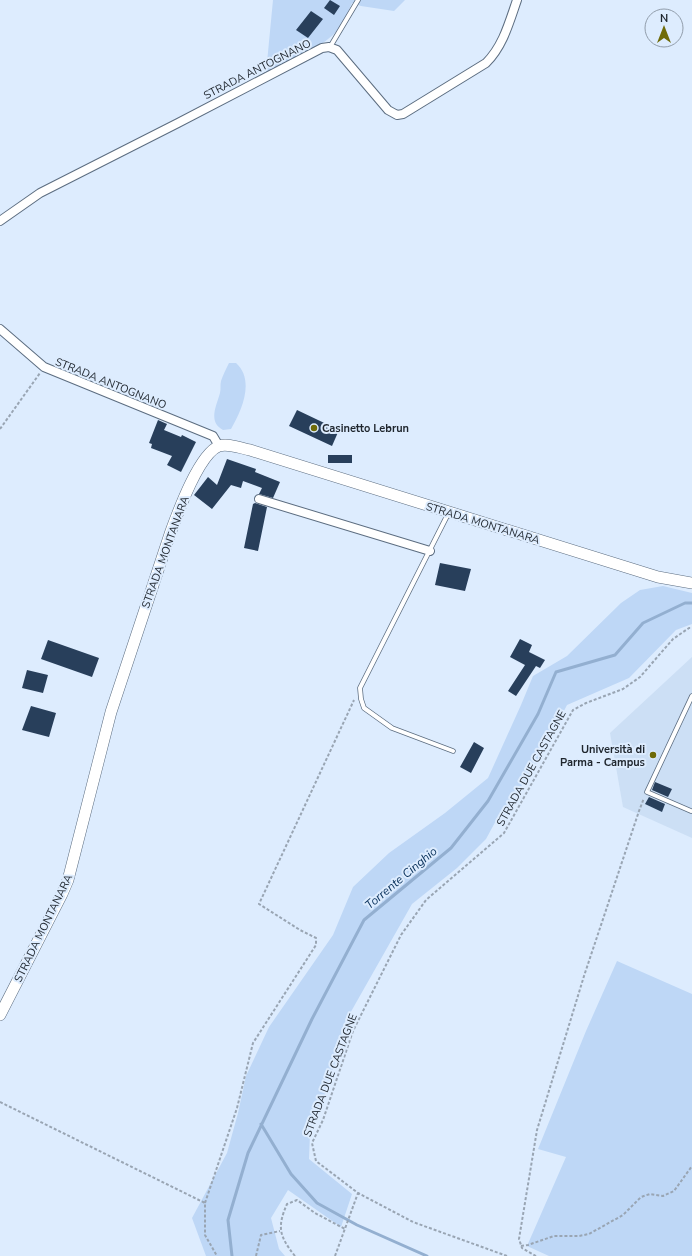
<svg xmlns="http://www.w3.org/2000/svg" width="692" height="1256" viewBox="0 0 692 1256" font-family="'Nunito Sans',sans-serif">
<rect width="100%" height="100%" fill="#ddecfe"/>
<path fill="#ccdff5" d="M692 657V838L623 807 610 733Z"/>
<path fill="#bed7f6" d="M273 0H405L394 11 361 6 352 3C347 14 342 26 333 35 314 52 288 61 266 73Z
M229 363H236C255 380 242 410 231 429L223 430C208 422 216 407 220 393 221 389 220 385 221 381 223 375 226 369 229 363Z
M663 586 692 593V624L676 630 629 678 567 705 533 771 499 815 486 839 457 868 412 904 344 1024 334 1066 319 1114 310 1134 309 1159 352 1194 341 1227 288 1190 271 1218 279 1249 285 1256H206L192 1218 227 1153 238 1113 246 1076 269 1027 333 935 353 887 389 853 445 813 488 778 521 705 533 676 567 656 621 603 640 590Z
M617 961 692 994V1256H549L527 1246 566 1157 538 1149 586 1031Z"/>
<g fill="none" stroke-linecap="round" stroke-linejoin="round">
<path stroke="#93afd0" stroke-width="3" d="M261 1124 291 1174 317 1203 357 1225 427 1256
M232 1256 228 1220 248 1153 312 1019 364 920 451 848 488 801 538 714 556 672 615 655 643 623 685 603H692"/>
</g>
<path fill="#283f5b" d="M330 0 340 6 334 15 324 8Z
M311 11 323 19 308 38 296 30Z
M297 410 339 430 332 446 289 426Z
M158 420 167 424 164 430 181 437 182 435 196 442 181 472 167 465 172 456 151 448 152 444 149 443Z
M328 455H352V463H328Z
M227 459 256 469 255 472 280 482 273 498 259 494 262 488 243 481 241 488 231 485 212 509 194 495 208 477 217 485Z
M255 503 267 507 258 551 244 548 253 504Z
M440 563 471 569 465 591 435 585Z
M520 639 532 645 529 652 545 660 540 668 536 666 516 696 508 691 525 665 510 657Z
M48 640 99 658 92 677 41 659Z
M27 670 48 675 43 693 22 688Z
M31 706 56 713 49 737 22 730Z
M474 742 484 748 471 773 460 767Z
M655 782 672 789 668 797 652 790Z
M649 797 665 804 662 812 645 804Z"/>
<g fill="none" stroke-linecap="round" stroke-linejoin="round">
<defs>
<path id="service" d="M330 47 358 0
M449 512 360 688 361 699 364 708 392 728 453 751
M691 811 647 792 692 696"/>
<path id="minor" d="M0 221 40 193 178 123 322 48 329 47 337 50 388 110 397 115 403 114 486 63C503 46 509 23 517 0
M0 329 44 367 213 436 219 446
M259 499 430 551"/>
<path id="secondary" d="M0 1015 62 894 68 880 111 712 171 531C178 512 199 454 219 446 228 443 240 448 250 450L658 577 692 583"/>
</defs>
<use href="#service" stroke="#5c6d80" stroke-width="5.5"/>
<use href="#minor" stroke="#5c6d80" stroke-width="10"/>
<use href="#secondary" stroke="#5c6d80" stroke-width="12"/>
<path stroke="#99a5b3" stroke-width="2" stroke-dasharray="3 2" stroke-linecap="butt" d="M0 429 40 373
M0 1102 205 1203V1235L217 1256
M205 1203 237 1108 253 1043 316 945V938L300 930 259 904 354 700
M521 1246 528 1245 554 1236H579L589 1234 623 1215 641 1197 650 1194 663 1196 674 1191 692 1166
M256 1256 261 1235 280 1231
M295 1256C279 1236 277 1227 287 1204L297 1200 315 1213 345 1229
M335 1256 358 1193
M507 1256 413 1222 358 1193 316 1161 312 1143 323 1120 353 1031 401 935 426 900 504 833 573 710 586 703 623 689 640 677 673 639 689 628H692
M536 1256 522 1248 519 1239 537 1130 584 976 639 811 644 798"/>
<use href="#service" stroke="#fff" stroke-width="4"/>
<use href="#minor" stroke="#fff" stroke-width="8"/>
<use href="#secondary" stroke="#fff" stroke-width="11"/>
</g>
<g fill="#6f6b08" stroke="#ddecfe" stroke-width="1.5">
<circle cx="314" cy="428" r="4"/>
<circle cx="653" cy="755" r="4"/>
</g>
<g text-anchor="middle" stroke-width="4" stroke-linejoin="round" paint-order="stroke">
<g font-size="11" fill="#1f262e" stroke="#ddecfe">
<text transform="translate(257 69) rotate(-27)" y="4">STRADA ANTOGNANO</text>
<text transform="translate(111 383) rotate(22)" y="4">STRADA ANTOGNANO</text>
<text transform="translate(483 523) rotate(17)" y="4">STRADA MONTANARA</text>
<text transform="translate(165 552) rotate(-70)" y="4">STRADA MONTANARA</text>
<text transform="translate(531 768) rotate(-61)" y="4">STRADA DUE CASTAGNE</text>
<text transform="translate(43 928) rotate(-64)" y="4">STRADA MONTANARA</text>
<text transform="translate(330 1075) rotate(-69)" y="4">STRADA DUE CASTAGNE</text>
</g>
<g font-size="11" font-weight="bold" fill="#1f262e" stroke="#ddecfe" text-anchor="start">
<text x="322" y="432">Casinetto Lebrun</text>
<text x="645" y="753" text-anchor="end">Università di<tspan x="645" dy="13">Parma - Campus</tspan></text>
</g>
<g font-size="12" font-style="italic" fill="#09315b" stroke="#ddecfe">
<text transform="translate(401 878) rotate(-40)" y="4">Torrente Cinghio</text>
</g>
</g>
<g transform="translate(664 28)"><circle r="19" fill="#ddecfe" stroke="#919dab"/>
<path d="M0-3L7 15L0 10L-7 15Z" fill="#6f6b08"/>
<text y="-6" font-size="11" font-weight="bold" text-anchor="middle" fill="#1f262e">N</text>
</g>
</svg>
